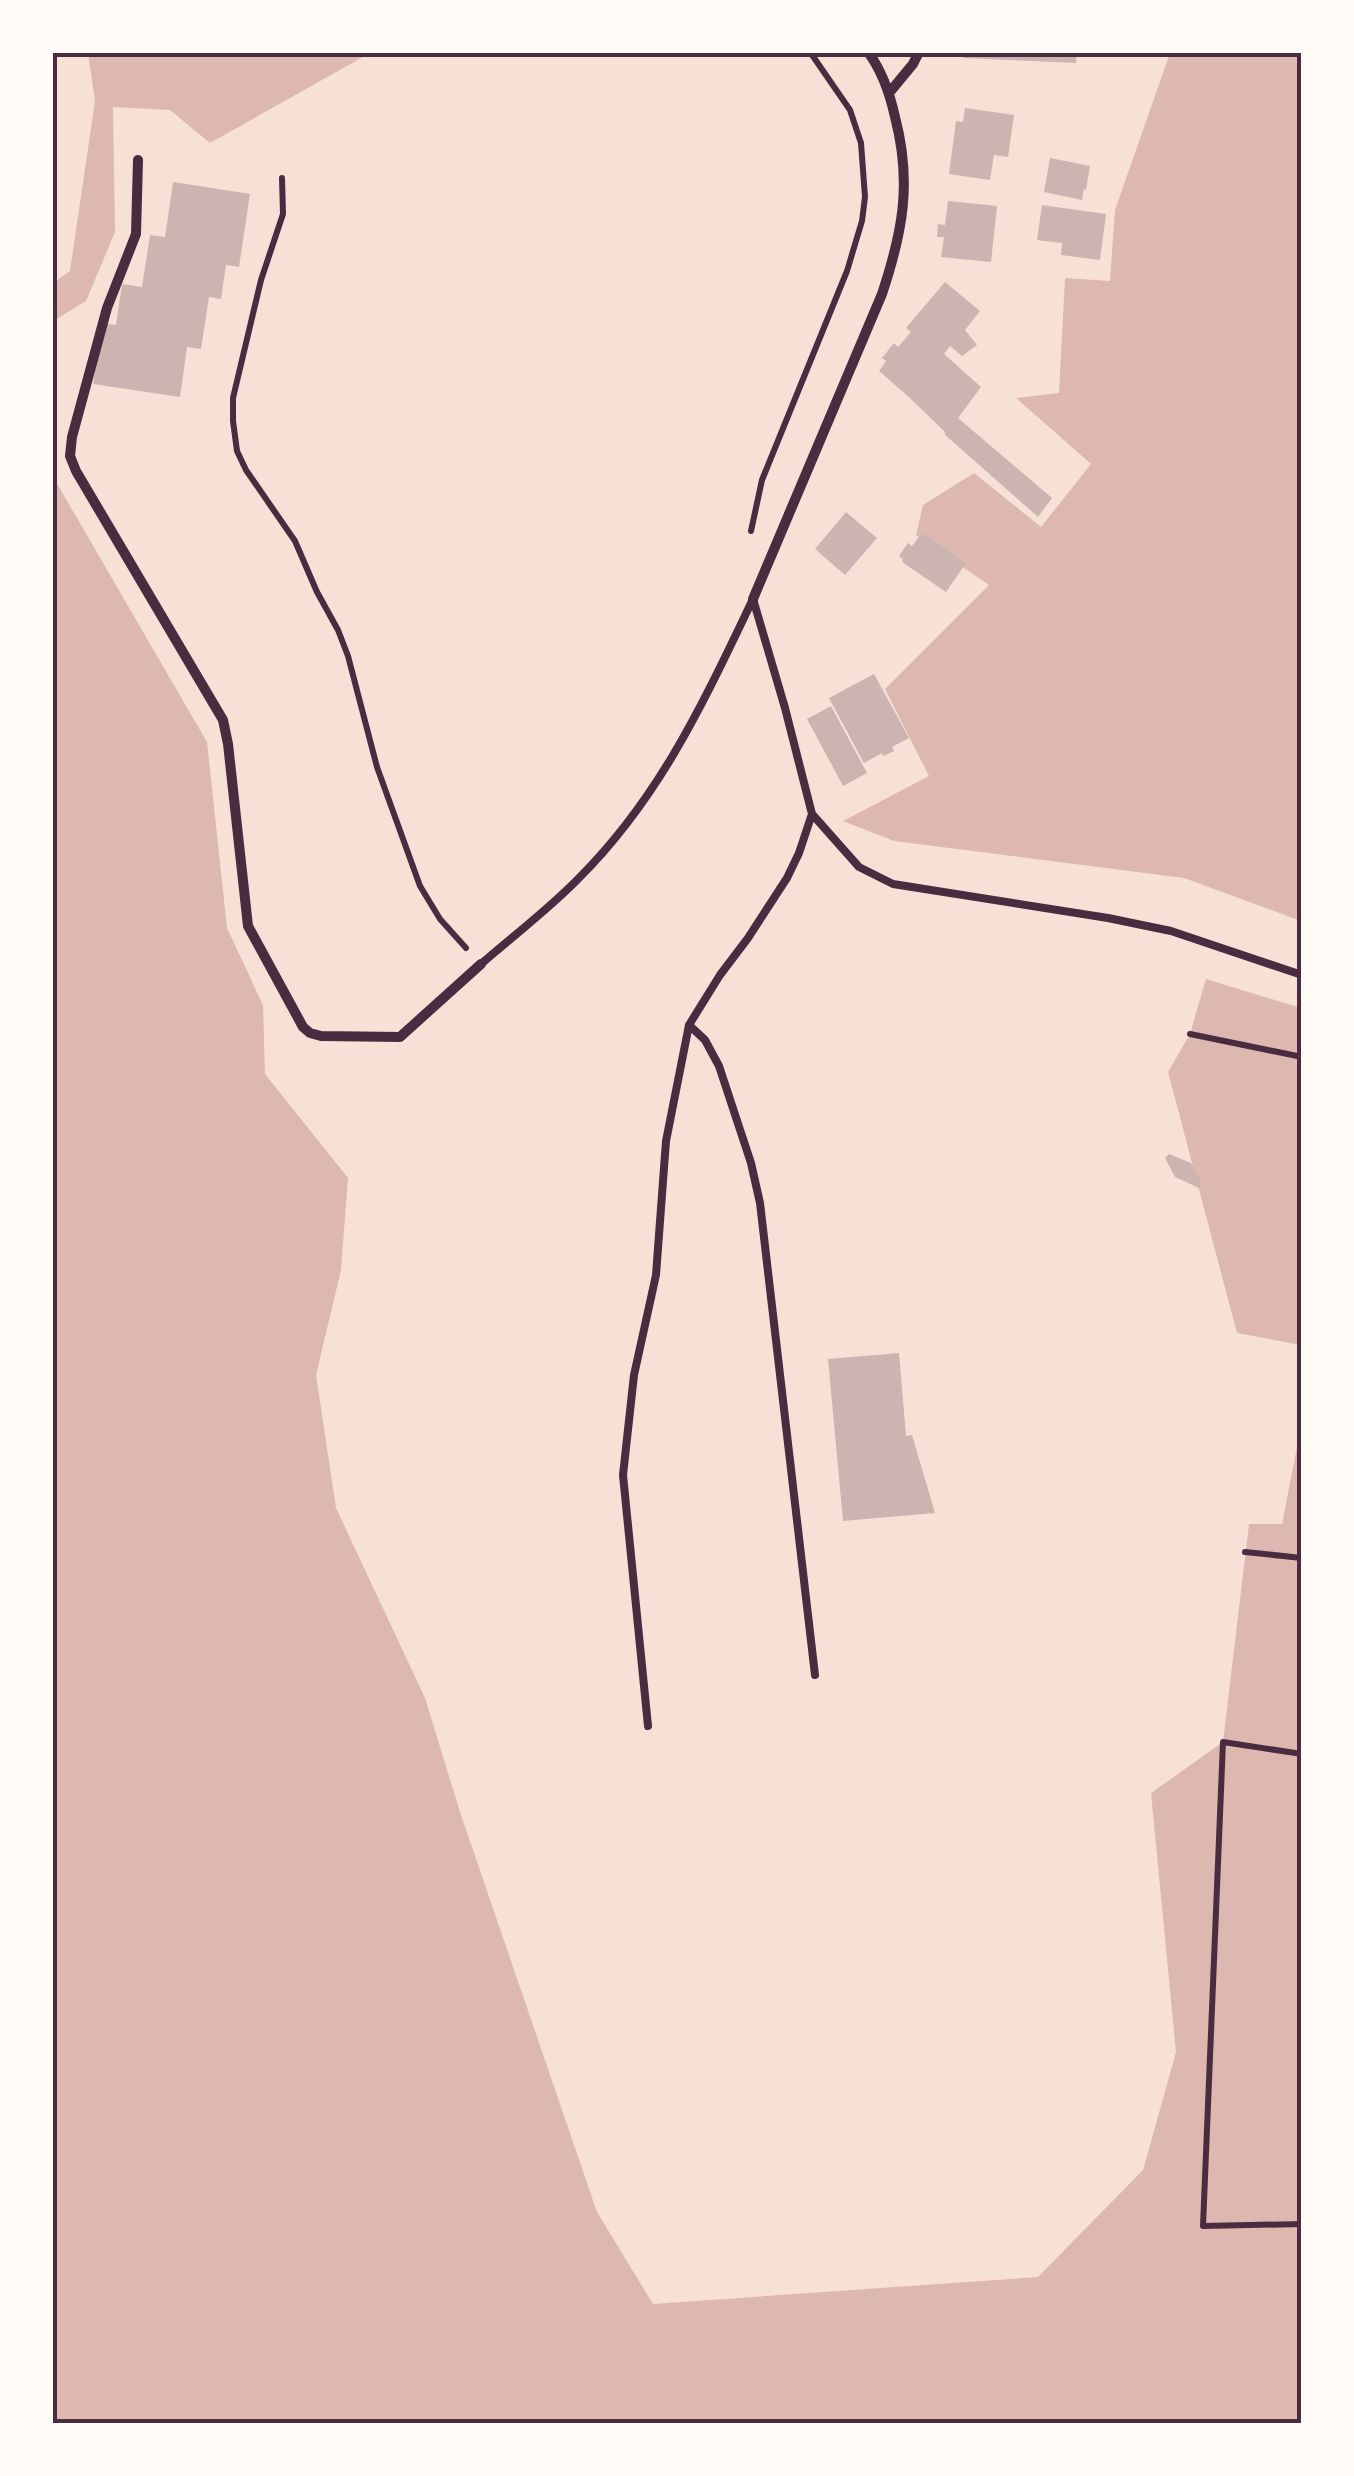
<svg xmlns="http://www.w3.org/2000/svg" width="1354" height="2476" viewBox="0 0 1354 2476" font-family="'Varela Round',sans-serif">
<rect width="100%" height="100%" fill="#f7e1d7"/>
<path fill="#dcb8b0" d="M88 53V52L370 53 210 143 170 110 113 107 115 232 86 301 53 321V283L70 271 95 101Z
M1170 53H1301V921L1184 878 894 841 843 821 929 776 885 689 989 585 916 535 923 505 974 473 1041 527 1091 464 1016 398 1059 393 1065 278 1110 281 1115 210Z
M52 475 207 742 227 928 263 1005 265 1074 348 1178 341 1270 316 1375 336 1508 425 1698 460 1812 597 2212 653 2304 1038 2277 1143 2170 1176 2052 1151 1793 1223 1742 1249 1524H1282L1298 1442 1301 1345 1237 1333 1168 1072 1190 1034 1206 979 1301 1008V2423H53Z"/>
<path fill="#ccb4b1" d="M964 52H1077L1076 63 963 58Z
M965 108 1014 115 1008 157 994 155 990 180 949 174 956 121 963 122Z
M1050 158 1090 166 1086 190 1084 189 1082 200 1044 192Z
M173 182 250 194 239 267 226 265 221 299 209 297 201 349 187 347 180 397 93 384 102 323 116 325 122 284 142 287 150 235 165 237Z
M948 201 997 206 991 262 941 257 944 237H937L938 224 945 225Z
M1042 205 1106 214 1100 260 1061 255 1062 243 1037 240Z
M945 282 980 311 965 330 977 345 962 356 950 346 944 354 981 387 958 418 1052 498 1038 517 944 434 946 433 911 399 879 371 886 361 882 358 894 343 898 347 911 332 906 328Z
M846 512 877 538 845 575 815 549Z
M922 533 966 563 946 592 902 562 903 559 899 556 908 543 912 546Z
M874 674 909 738 892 747 894 751 883 756 882 753 864 763 829 698Z
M831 706 867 773 843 786 807 719Z
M1169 1154 1191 1163 1202 1184 1199 1188 1175 1177 1165 1158Z
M899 1353 906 1436 912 1435 935 1513 843 1521 828 1359Z"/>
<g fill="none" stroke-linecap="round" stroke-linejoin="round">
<path stroke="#4a2c40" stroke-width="6" d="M282 178 283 214 261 280 233 398V421L237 451 246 470 295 541 317 592 338 630 348 656 377 767 420 886 440 919 466 948
M751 531 762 480 847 271 862 221 865 197 861 143 850 110 810 52
M1190 1034 1302 1057
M1245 1552 1302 1558
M1302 1754 1223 1742 1203 2226 1302 2224"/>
<path stroke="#4a2c40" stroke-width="8" d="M812 814 859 867 893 884 1108 918 1171 931 1302 975
M481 964C513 936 549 909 579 878 661 796 704 701 753 599
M689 1025 705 1040 719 1066 751 1163 760 1203 815 1675
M648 1726 623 1475 634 1375 656 1275 666 1141 689 1025 720 975 748 938 787 878 799 853 812 814 785 708 753 599"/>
<path stroke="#4a2c40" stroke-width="10" d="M889 93 913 64 919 52
M138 160 136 234 107 308 72 437 70 456 76 471 223 720 228 744 248 926 303 1027 310 1033 321 1036 400 1037 481 964
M753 599 882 294C903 231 912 182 895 117 890 94 882 71 868 52"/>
</g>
<rect width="1354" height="2476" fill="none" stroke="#fffaf5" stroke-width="110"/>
<rect x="55" y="55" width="1244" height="2366" fill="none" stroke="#4a2c40" stroke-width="4"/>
</svg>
